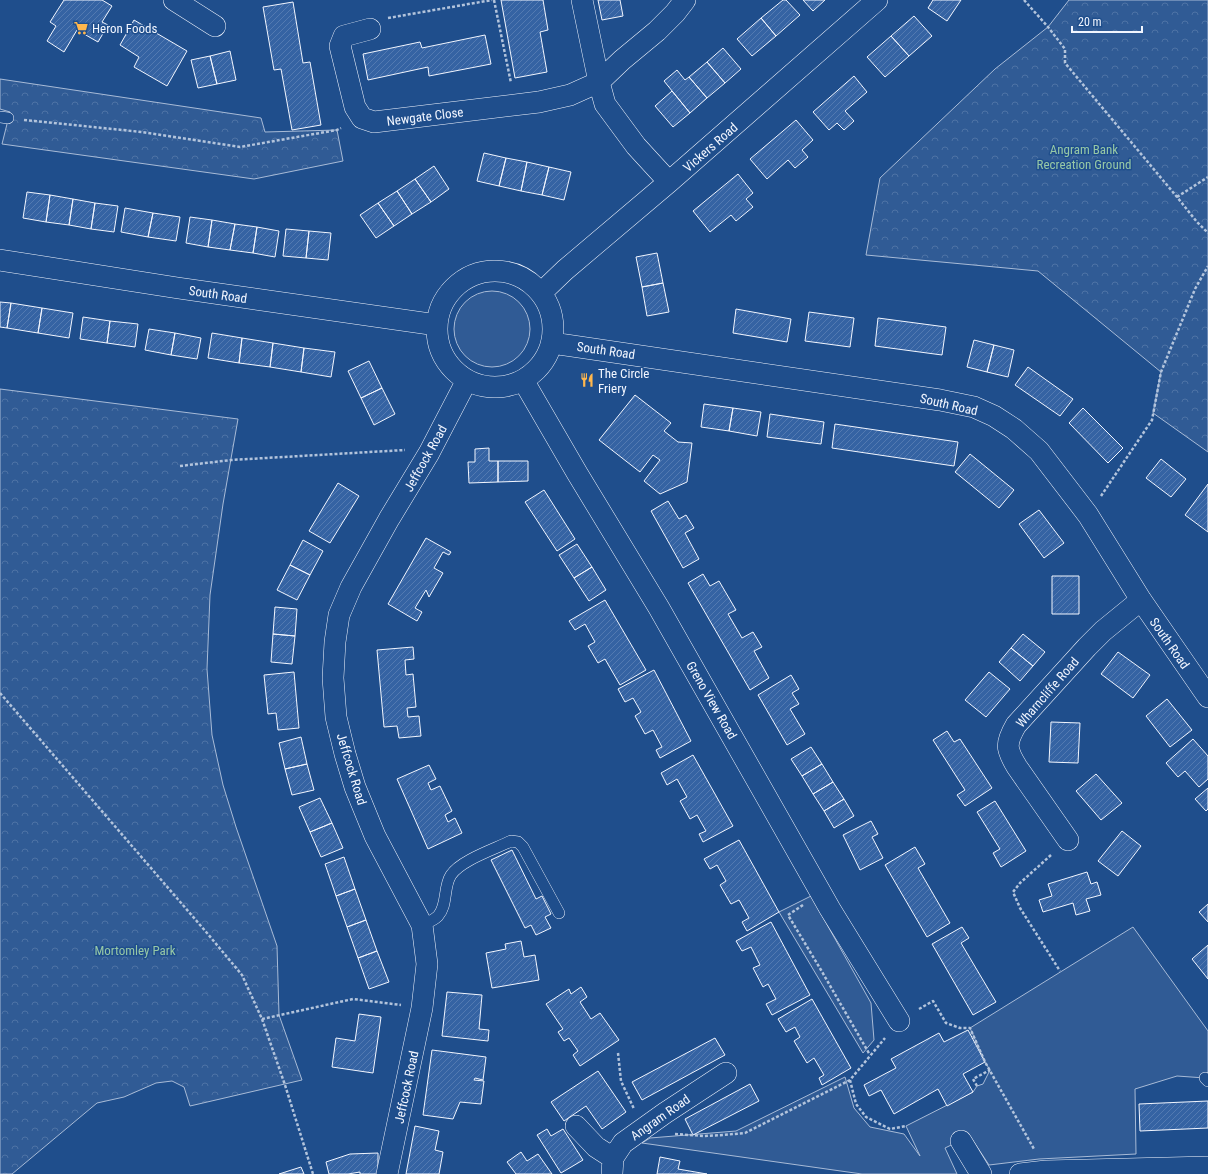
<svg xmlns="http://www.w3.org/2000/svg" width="1208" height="1174" viewBox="0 0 1208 1174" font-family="'Roboto Condensed',sans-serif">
<defs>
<pattern id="forest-crowns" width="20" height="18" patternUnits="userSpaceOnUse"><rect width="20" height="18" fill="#305b95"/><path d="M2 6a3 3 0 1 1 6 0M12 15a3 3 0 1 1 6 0" fill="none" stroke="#4e73a5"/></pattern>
<pattern id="building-hatch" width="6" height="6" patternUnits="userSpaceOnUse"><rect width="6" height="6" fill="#3563a3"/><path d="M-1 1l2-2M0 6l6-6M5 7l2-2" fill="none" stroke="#537ab1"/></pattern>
</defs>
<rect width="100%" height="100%" fill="#1f4e8c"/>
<path fill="#305b95" stroke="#a8bbd7" d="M454 329a38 38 0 1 1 76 0a38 38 0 1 1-76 0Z
M811 896 871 1003 874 1040 863 1053 779 912Z
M1133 927 1208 1031V1072L1205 1078 1177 1076 1135 1089 1136 1154 1039 1159 989 1165 970 1136 945 1148 957 1174H862L642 1143 650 1138 736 1131 845 1077 854 1108 870 1127 904 1134 920 1156 906 1126 973 1092 977 1086 983 1084 990 1070 985 1062 970 1028Z"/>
<path fill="url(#forest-crowns)" stroke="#a8bbd7" d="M1069 0H1208V452L1153 413 1161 372 1038 271 866 255 880 178 995 69 1048 27Z
M0 79 261 118 265 132 337 130 343 161 254 179 2 144 10 112 0 109Z
M0 389 238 419 223 504 210 595 207 669 212 735 223 785 236 827 277 946 279 1015 302 1080 190 1106 184 1087 172 1081 156 1083 124 1097 97 1103 12 1174H0Z"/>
<path fill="url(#building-hatch)" stroke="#f2f6ff" d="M64 0H102L112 6 102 22 108 25 98 42 77 30 64 52 47 41 56 26 50 22Z
M501 0H543L548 30 540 32 547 72 515 78Z
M598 0H620L623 16 602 20Z
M783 0H786L800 15 776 36 761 18Z
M803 0H825L813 11Z
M933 0H961L947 21 928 8Z
M293 2 303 63 310 62 321 125 292 130 281 69 274 70 263 7Z
M914 16 932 36 909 56 891 36Z
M761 18 776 36 752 56 737 39Z
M134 20 187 51 167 86 134 67 139 57 120 45Z
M485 35 491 64 429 76 428 67 368 80 363 54 420 42 422 48Z
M891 36 909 56 885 77 867 57Z
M723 48 741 69 725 83 707 62Z
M230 51 236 80 217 84 210 56Z
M210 56 217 84 198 88 191 60Z
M707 62 725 83 707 98 689 77Z
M677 70 685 80 689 77 707 98 690 113 664 81Z
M854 76 867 92 845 111 854 121 844 130 837 123 829 130 813 112Z
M672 91 690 113 673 127 655 106Z
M796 120 813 140 802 150 808 157 795 168 788 160 767 179 750 159Z
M484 153 506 158 499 186 477 181Z
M506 158 527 162 521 191 499 186Z
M527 162 549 167 542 195 521 191Z
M434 166 449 189 431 202 415 179Z
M549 167 571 172 564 200 542 195Z
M738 174 753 193 746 199 753 207 736 221 731 215 710 232 693 211Z
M415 179 431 202 412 214 397 191Z
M397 191 412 214 394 226 378 203Z
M27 192 50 195 46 222 23 218Z
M50 195 73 199 69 225 46 222Z
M73 199 95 203 91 229 69 225Z
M95 203 118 206 114 232 91 229Z
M378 203 394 226 376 238 360 215Z
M125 208 153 213 148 237 121 232Z
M153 213 180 217 176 241 148 237Z
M190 217 212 220 208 247 186 243Z
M212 220 235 224 230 250 208 247Z
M235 224 257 227 253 253 230 250Z
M257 227 279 231 275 257 253 253Z
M286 229 309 231 306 258 283 256Z
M309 231 331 233 328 260 306 258Z
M657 253 663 283 642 287 636 257Z
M663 283 669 312 647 316 642 287Z
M0 302 11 303 7 328 0 327Z
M11 303 42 308 38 333 7 328Z
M42 308 73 313 69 338 38 333Z
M736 309 791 319 787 342 733 333Z
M809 312 854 318 850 347 805 341Z
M83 317 110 321 107 343 80 339Z
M878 318 946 327 942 355 875 346Z
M110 321 138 324 135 347 107 343Z
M149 329 175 333 171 355 145 350Z
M175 333 201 338 197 359 171 355Z
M212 333 242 338 239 363 208 358Z
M242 338 273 343 270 367 239 363Z
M974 340 994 345 987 372 967 367Z
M273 343 304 348 301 372 270 367Z
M994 345 1014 350 1008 377 987 372Z
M304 348 335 352 331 377 301 372Z
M369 361 382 388 361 398 348 371Z
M1028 367 1073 399 1060 416 1015 385Z
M382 388 395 414 374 425 361 398Z
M635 395 671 423 664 431 678 442 692 443 687 482 660 494 644 481 660 460 653 455 640 472 599 440Z
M704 404 733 408 729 431 701 427Z
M733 408 761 412 757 436 729 431Z
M1083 408 1123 448 1108 463 1069 423Z
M770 414 824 422 821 444 767 437Z
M835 424 958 442 954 466 832 448Z
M489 448V461H498V482L469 483 468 462H475V449Z
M970 454 1014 490 999 508 955 472Z
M1161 459 1186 479 1171 497 1146 478Z
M498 461H528V481L498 482Z
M338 483 359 496 330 543 309 531Z
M1208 484V532L1185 515Z
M544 490 575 539 557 551 525 502Z
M668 501 679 519 686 515 694 528 685 533 699 559 683 568 651 511Z
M1039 510 1064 543 1044 558 1019 524Z
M426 538 451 552 449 555 443 552 434 568 443 573 429 597 426 590 415 608 422 612 417 621 388 604Z
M303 540 323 551 310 575 290 565Z
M577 544 592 567 574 578 559 555Z
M290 565 310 575 297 600 277 590Z
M592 567 606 590 589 601 574 578Z
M703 574 710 586 719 581 736 610 728 614 742 638 753 632 762 647 754 651 769 678 750 690 688 583Z
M1052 576H1079V614H1052Z
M605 600 646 670 620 685 605 659 598 663 588 646 595 642 585 624 575 630 569 621Z
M275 607 297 609 295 636 273 634Z
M273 634 295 636 292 664 271 662Z
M1023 634 1045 652 1033 666 1011 648Z
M413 647 414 659 405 660 406 675 413 674 416 707 407 708 408 717 419 716 421 736 399 738 397 726 384 727 377 650Z
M1011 648 1033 666 1020 681 999 662Z
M1118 652 1150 675 1133 698 1101 674Z
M654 670 691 741 660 758 656 750 662 747 653 730 645 734 635 716 641 712 633 698 625 702 618 689Z
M294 672 299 728 278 730 276 713 268 714 264 675Z
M989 672 1010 689 986 717 965 700Z
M791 675 799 689 792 693 799 704 790 709 805 734 787 745 758 695Z
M1167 699 1192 730 1170 747 1146 716Z
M1051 722 1080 723 1078 763 1049 762Z
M947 731 954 742 960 739 992 788 965 806 957 795 965 790 933 740Z
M301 737 307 764 285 769 279 743Z
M1193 739 1208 756V779L1199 787 1185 771 1178 777 1166 763Z
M811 747 822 764 802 776 791 759Z
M693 755 733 826 703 842 699 834 706 831 697 815 690 819 680 801 687 797 677 779 667 785 661 773Z
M307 764 314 790 292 795 285 769Z
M822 764 833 782 813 794 802 776Z
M429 765 436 779 428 783 431 790 440 786 452 811 445 815 448 822 455 818 462 833 428 849 397 779Z
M1096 774 1122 803 1101 820 1076 791Z
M833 782 844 799 824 811 813 794Z
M1208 788V809L1206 811 1195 799Z
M320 798 332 823 310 832 299 807Z
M844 799 854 816 834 828 824 811Z
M995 801 1026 851 1001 867 993 853 1000 849 977 812Z
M871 821 878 834 872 837 883 858 860 870 843 835Z
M332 823 343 848 321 857 310 832Z
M1122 831 1141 846 1118 876 1098 861Z
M739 840 779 912 747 931 742 922 749 918 739 900 731 904 720 885 726 881 717 865 710 869 704 859Z
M915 847 925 864 918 868 950 923 927 937 885 865Z
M512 850 536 899 542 896 551 914 545 917 551 928 536 935 531 925 525 928 491 860Z
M344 857 355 889 336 896 325 864Z
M1087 872 1091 884 1097 882 1101 895 1086 899 1090 911 1076 915 1073 903 1043 912 1039 900 1052 896 1048 884Z
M355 889 366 920 347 927 336 896Z
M1208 904V922L1199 912Z
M366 920 377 951 358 958 347 927Z
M771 922 810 995 772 1015 766 1004 776 999 768 984 763 987 753 968 760 965 751 947 742 951 736 941Z
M962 927 969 938 961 943 996 1002 973 1015 932 944Z
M521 941 524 957 535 955 539 980 492 988 486 953 506 949 505 944Z
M1208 945V979L1192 959Z
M377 951 389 982 369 989 358 958Z
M581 987 587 997 580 1002 591 1019 600 1013 619 1040 580 1066 573 1055 578 1051 569 1038 564 1041 558 1032 563 1029 546 1004 569 989 571 994Z
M447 992 482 995 479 1029 489 1030 488 1041 442 1036Z
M812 999 851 1068 822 1085 819 1078 824 1075 814 1058 807 1063 794 1041 800 1037 795 1027 786 1032 778 1019Z
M359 1014 381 1017 373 1073 332 1067 336 1038 355 1041Z
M968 1030 985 1062 963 1074 973 1092 947 1106 938 1089 894 1114 881 1090 869 1096 864 1085 896 1068 891 1059 939 1033 944 1042Z
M715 1038 725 1055 642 1100 632 1082Z
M432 1050 486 1057 483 1080 475 1078 474 1080 484 1081 481 1104 460 1102 453 1119 423 1115Z
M598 1071 626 1112 602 1129 586 1106 564 1121 551 1102Z
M750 1084 759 1101 693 1135 685 1119Z
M1208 1101V1128L1140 1131 1139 1104Z
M415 1126 439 1131 435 1150 443 1152 439 1174H406Z
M547 1129 551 1136 563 1129 583 1160 561 1173 537 1135Z
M521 1152 527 1161 538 1154 552 1174H516L507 1162Z
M378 1153V1174H360V1172L348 1174H329L326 1162 350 1154Z
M660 1157 680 1161 678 1169 707 1174H657Z
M301 1167 304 1174H279Z"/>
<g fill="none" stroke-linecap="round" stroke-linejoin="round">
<defs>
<path id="service" d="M0 117 8 118
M422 925C427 923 434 920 438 916 448 905 443 887 451 875 461 860 495 849 511 841L518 842 523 847 559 913
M1205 1078 1208 1081"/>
<path id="minor" d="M174 0 215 26
M582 0 599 82 605 104 636 146 669 182
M370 29 344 36 340 46 355 107 362 118 374 122 539 102 570 95 599 82 622 60 657 31 675 13 685 0
M0 260 178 288 437 325
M437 329a58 58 0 1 1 116 0a58 58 0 1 1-116 0Z
M541 293 565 270 669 182 877 0
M552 343 940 400 974 407 994 416 1014 429 1039 451 1088 515 1141 600 1208 697
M523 380 577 473 659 608 830 909 899 1021
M1068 840 1017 767C1006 749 1005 744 1016 725L1087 647 1103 631 1141 600
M576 1126 596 1147 613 1158
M961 1141 981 1174
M387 1174 422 1008 427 964 422 925 375 836 355 787 345 754 336 717 333 678 335 642 339 615 351 587 389 519 429 453 467 380
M612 1174 613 1158 623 1143 665 1113 726 1073
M1020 1174 1046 1171 1208 1167"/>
</defs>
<use href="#service" stroke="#f2f6ff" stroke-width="12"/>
<use href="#minor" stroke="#f2f6ff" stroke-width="22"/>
<path stroke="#b3c4dc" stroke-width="2.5" stroke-dasharray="3 2" stroke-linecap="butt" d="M494 0 511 83
M1024 0 1048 27 1065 49V63L1177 197 1197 222 1208 233
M388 18 492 0
M24 120 142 132 240 147 337 130 341 128
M1177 197 1208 177
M180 466 231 460 405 450
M1101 496 1152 420 1161 372 1195 289 1208 266
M0 693 207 933 242 975 262 1019 285 1085 313 1174
M1051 855 1020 883 1013 892 1020 908 1060 971
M803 905 788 915 821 970 870 1055
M919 1009 933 1001 946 1023 960 1028H970L985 1062 1034 1149
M262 1019 353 999 401 1005
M618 1053 621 1081 634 1109
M850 1080 856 1104 866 1117 890 1129 906 1126
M977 1086 973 1079 990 1070
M675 1134 704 1136 723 1135 745 1133 850 1080 885 1038"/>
<use href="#service" stroke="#1f4e8c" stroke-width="11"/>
<use href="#minor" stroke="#1f4e8c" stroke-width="21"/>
</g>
<defs>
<symbol id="supermarket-bare" viewBox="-9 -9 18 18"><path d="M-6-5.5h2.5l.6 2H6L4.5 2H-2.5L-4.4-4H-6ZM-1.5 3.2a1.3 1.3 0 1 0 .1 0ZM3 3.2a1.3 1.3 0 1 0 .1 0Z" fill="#ffb74d" stroke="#1f4e8c" stroke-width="2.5" paint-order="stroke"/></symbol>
<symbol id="restaurant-bare" viewBox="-9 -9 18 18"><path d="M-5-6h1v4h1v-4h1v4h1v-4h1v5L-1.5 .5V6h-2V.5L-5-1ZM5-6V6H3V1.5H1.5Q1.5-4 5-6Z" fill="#ffb74d" stroke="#1f4e8c" stroke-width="2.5" paint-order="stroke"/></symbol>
</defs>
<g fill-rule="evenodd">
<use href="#supermarket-bare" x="71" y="18" width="20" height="20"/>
<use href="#restaurant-bare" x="577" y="370" width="20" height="20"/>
</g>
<g text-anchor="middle" stroke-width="3" stroke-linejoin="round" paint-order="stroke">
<g font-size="13" fill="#f2f6ff" stroke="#1f4e8c" text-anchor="start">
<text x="92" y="33">Heron Foods</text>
<text x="598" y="378">The Circle<tspan x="598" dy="15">Friery</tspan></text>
</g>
<g font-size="13" fill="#f2f6ff" stroke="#1f4e8c">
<text transform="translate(425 116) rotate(-7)" y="5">Newgate Close</text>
<text transform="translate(710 147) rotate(-41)" y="5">Vickers Road</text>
<text transform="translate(218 294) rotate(8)" y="5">South Road</text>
<text transform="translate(606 350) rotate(8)" y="5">South Road</text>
<text transform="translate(949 404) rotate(13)" y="5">South Road</text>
<text transform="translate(425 458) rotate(-61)" y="5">Jeffcock Road</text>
<text transform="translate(1170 643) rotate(55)" y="5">South Road</text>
<text transform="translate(1047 692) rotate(-49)" y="5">Wharncliffe Road</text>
<text transform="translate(712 700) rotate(60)" y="5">Greno View Road</text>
<text transform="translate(352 769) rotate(73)" y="5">Jeffcock Road</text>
<text transform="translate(406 1087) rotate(-78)" y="5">Jeffcock Road</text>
<text transform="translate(660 1117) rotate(-35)" y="5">Angram Road</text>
</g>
<g font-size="13" fill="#97c8a6" stroke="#1f4e8c">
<text x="1084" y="154">Angram Bank<tspan x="1084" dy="15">Recreation Ground</tspan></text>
<text x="135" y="955">Mortomley Park</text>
</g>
</g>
<path d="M1072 26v6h70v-6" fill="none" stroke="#f2f6ff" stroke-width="2"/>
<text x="1078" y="26" font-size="12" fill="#f2f6ff" stroke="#1f4e8c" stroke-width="3" paint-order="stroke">20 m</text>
</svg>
